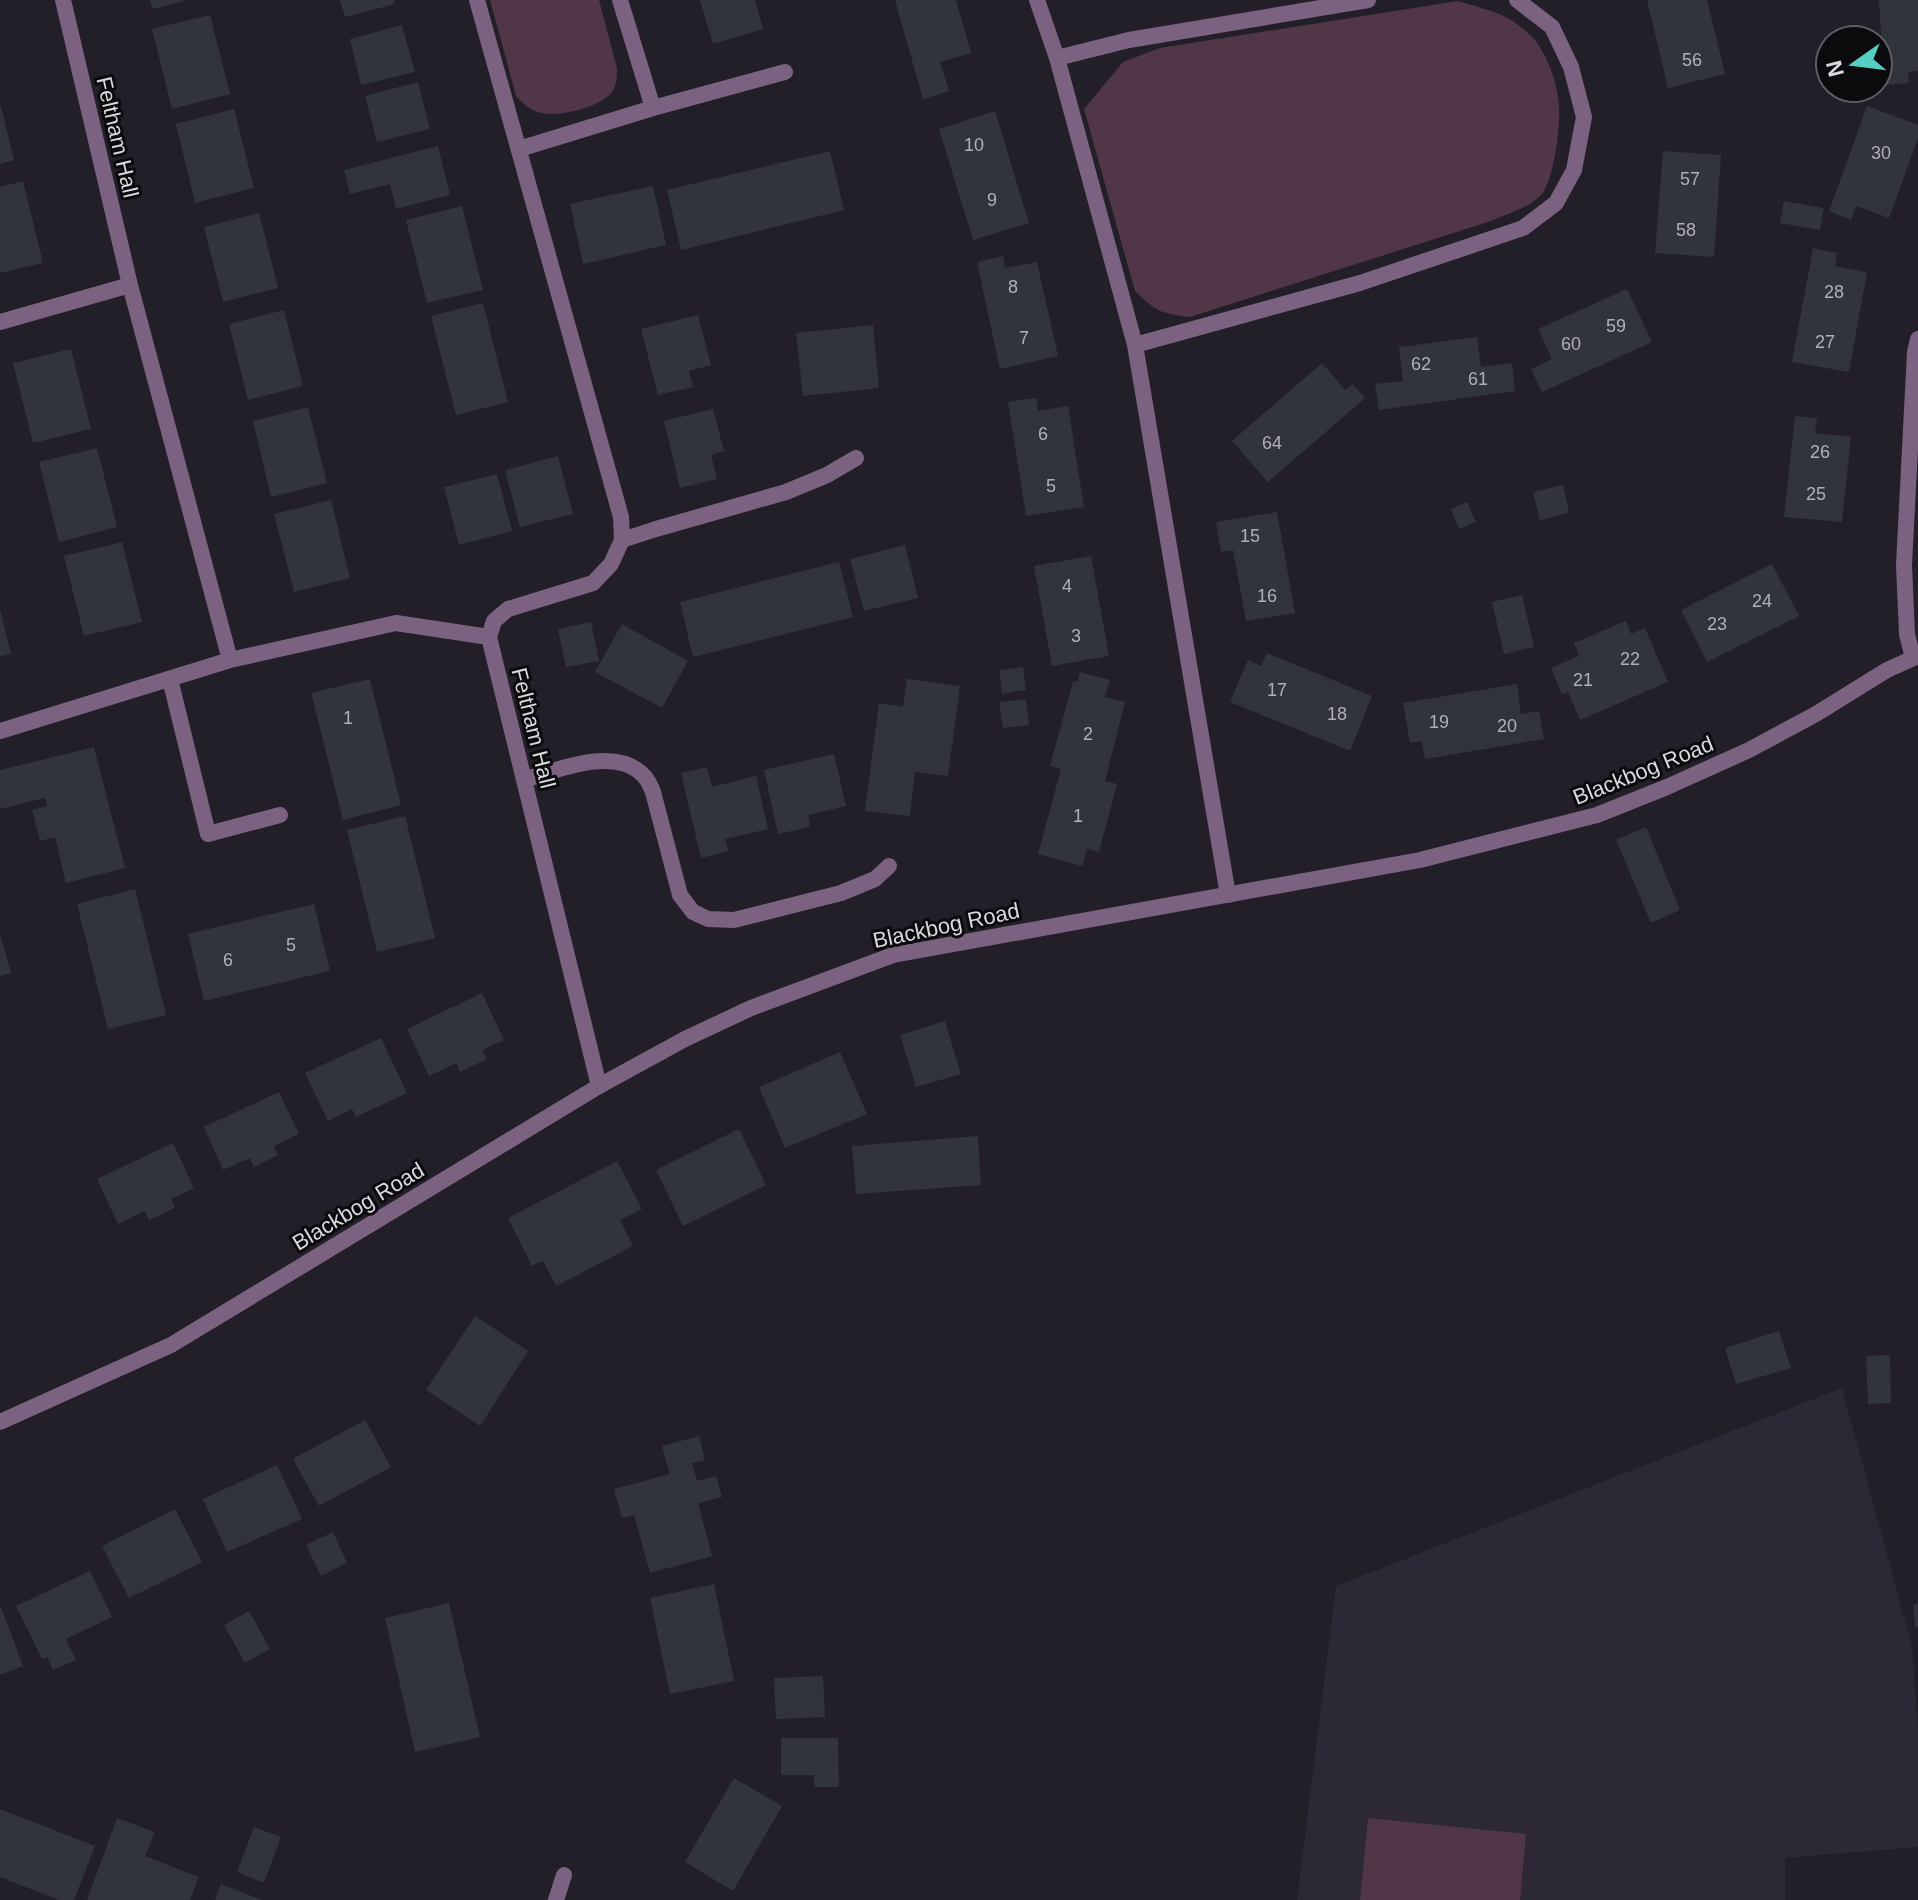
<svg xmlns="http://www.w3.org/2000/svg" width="1918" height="1900" viewBox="0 0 1918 1900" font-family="Arial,sans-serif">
<rect width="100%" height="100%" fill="#221f28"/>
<path fill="#2c2835" d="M1842 1388 1912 1646 1918 1728V1847L1785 1858V1900H1297L1336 1586Z"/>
<path fill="#503646" d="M490 0H599L617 68C617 77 617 85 612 92 601 107 560 117 542 113 531 111 523 104 516 96Z
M1458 1C1486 10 1507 12 1529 34 1546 49 1558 84 1559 106 1560 129 1555 171 1544 191 1535 206 1507 214 1491 221L1190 317C1162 314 1155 311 1135 291L1084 109 1123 62 1160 48Z
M1368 1818 1526 1834 1520 1900H1360Z"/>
<path fill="#32343c" d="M150 0H185V1L153 9Z
M340 0H394L395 4 345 17Z
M700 0H755L763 29 713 44Z
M895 0H956L971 53 940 62 949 91 923 99Z
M1647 0H1707L1725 74 1668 88Z
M1879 0H1918V71L1908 72 1909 83 1884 85Z
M210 15 230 94 172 109 152 29Z
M402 25 415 72 361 85 350 39Z
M418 82 430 129 377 142 365 96Z
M1 106 14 160 0 164V107Z
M1867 106 1918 125V138L1889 218 1856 206 1851 220 1829 211Z
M234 109 254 188 195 203 176 124Z
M995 111 1029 223 973 240 939 129Z
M438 146 450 195 396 209 390 184 350 194 344 170Z
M830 151 844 210 681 250 667 190Z
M1663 151 1721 155 1714 257 1655 253Z
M23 181 43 263 0 273V187Z
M653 186 666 245 583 264 570 204Z
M1784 201 1824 208 1820 230 1780 223Z
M462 206 483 290 427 303 406 220Z
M259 213 278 288 223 302 204 227Z
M1813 248 1837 253 1835 266 1867 272 1849 372 1792 362Z
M1003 256 1005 268 1037 262 1058 356 1000 369 977 262Z
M1627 289 1652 342 1542 392 1531 369 1552 359 1538 329Z
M483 303 508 402 456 415 431 316Z
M284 310 303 386 248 400 229 324Z
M698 315 711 365 689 371 693 387 658 395 641 329Z
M873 325 879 388 803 396 796 333Z
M1477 337 1481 367 1512 363 1515 391 1379 410 1375 384 1403 381 1399 347Z
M71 349 91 429 33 443 13 363Z
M1322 363 1345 390 1353 384 1365 398 1268 482 1232 441Z
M1036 398 1038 411 1068 406 1084 507 1026 516 1008 402Z
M308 407 327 483 271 497 253 421Z
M713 409 724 451 711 455 717 479 680 488 664 421Z
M1795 416 1817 418 1815 433 1851 437 1842 522 1784 517Z
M97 448 117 527 59 542 39 462Z
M558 456 573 514 520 527 505 470Z
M497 474 512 531 459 545 444 487Z
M1563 485 1569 513 1540 520 1533 492Z
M331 500 350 578 294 592 274 514Z
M1467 502 1476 522 1459 529 1451 509Z
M1277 512 1295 613 1246 621 1233 550 1221 552 1216 522Z
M122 542 142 622 84 636 64 556Z
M905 545 918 598 864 611 850 559Z
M1091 556 1109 656 1052 666 1034 566Z
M839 562 853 617 693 657 680 602Z
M1772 564 1799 616 1707 662 1681 610Z
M1522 595 1534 647 1504 654 1492 602Z
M0 609 11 654 0 656Z
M1626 621 1631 634 1645 628 1668 682 1580 720 1568 692 1562 694 1551 668 1579 656 1574 643Z
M591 622 599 661 566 667 558 629Z
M622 624 688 661 662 708 595 672Z
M1267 653 1372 696 1350 751 1230 702 1248 660 1261 666Z
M1023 667 1026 690 1002 694 999 670Z
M1080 672 1110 680 1105 697 1125 702 1105 781 1117 784 1099 852 1087 849 1082 866 1038 854 1061 769 1050 766 1073 681 1078 682Z
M370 679 401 805 343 820 311 693Z
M907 679 960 686 948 776 915 772 910 816 865 811 879 703 903 707Z
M1517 684 1521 714 1539 711 1544 739 1425 759 1422 741 1410 743 1403 703Z
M1026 699 1029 725 1003 728 999 702Z
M94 747 125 868 66 883 55 837 40 841 36 825 32 810 47 806 45 798 0 809V770Z
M834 754 846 806 808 815 810 827 778 834 764 770Z
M707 767 712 787 756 776 768 829 725 839 729 851 701 858 681 773Z
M405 816 435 938 377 952 347 830Z
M1646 827 1680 910 1651 923 1616 840Z
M135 889 166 1015 108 1029 77 904Z
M314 904 330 971 204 1001 188 934Z
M0 935 11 973 0 976Z
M482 993 504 1040 482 1050 487 1059 460 1072 456 1063 429 1076 407 1029Z
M945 1021 961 1074 916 1087 900 1035Z
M381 1038 407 1093 356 1117 352 1109 328 1121 305 1073Z
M840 1052 867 1114 785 1148 759 1087Z
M279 1092 299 1134 274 1146 278 1155 254 1167 250 1158 223 1170 204 1127Z
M739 1129 766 1185 683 1226 656 1170Z
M978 1136 981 1185 856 1194 852 1146Z
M173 1143 194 1188 171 1199 175 1208 149 1220 145 1211 118 1224 97 1179Z
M617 1161 642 1209 620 1220 633 1246 556 1286 543 1261 532 1266 508 1218Z
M475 1316 528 1351 480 1426 426 1390Z
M1779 1331 1791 1368 1736 1384 1725 1348Z
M1890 1355 1891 1403 1868 1404 1866 1356Z
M365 1420 391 1467 319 1506 293 1459Z
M699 1436 705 1460 692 1463 697 1481 716 1476 722 1497 698 1503 712 1556 650 1573 634 1515 622 1518 614 1489 670 1474 662 1446Z
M277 1465 302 1519 227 1552 203 1499Z
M175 1509 202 1562 129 1598 102 1546Z
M333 1532 347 1563 321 1576 306 1545Z
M90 1571 112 1617 66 1639 76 1660 53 1670 47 1657 42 1659 16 1606Z
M714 1584 734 1681 670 1694 650 1598Z
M449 1603 480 1737 415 1752 385 1618Z
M1918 1604V1627H1915L1913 1605Z
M0 1605 23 1666 0 1675Z
M249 1611 270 1649 245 1663 224 1625Z
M823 1676 825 1717 776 1719 774 1678Z
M781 1738H838L839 1787H814V1775H781Z
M734 1778 782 1806 733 1891 685 1862Z
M0 1809 95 1846 74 1900H59L0 1877Z
M117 1818 155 1832 145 1856 199 1877 190 1900H87Z
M254 1827 281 1837 264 1883 237 1872Z
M221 1884 262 1900H215Z"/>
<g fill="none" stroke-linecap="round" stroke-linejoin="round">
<path stroke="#7b6280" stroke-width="16" d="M63 0 130 285 230 660
M477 0 621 517 622 540 611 564 593 583 508 609 494 621 489 637 599 1086
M620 0 653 108
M1037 0 1057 58 1135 345 1228 895
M1057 58 1129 40 1368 0
M519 149 653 108 785 72
M0 322 130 285
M1135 345 1360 283 1523 228 1556 203 1574 170 1584 117 1571 67 1552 27 1517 0
M622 540 656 529 786 492 827 475 856 458
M1913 658 1907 634 1904 565 1915 352 1918 339
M170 679 208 834 280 815
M0 731 230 660 396 623 489 637
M524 780C557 770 616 745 644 776 648 780 651 787 653 792L680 895 693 912 708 919 734 920 841 893 875 879 889 866
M556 1900 564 1875"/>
<path stroke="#7b6280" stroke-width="16" d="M0 1422 171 1345 599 1086 685 1039 751 1008 893 955 1420 860 1597 815 1667 787 1749 750 1816 714 1887 670 1918 656"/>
</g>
<g text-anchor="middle" stroke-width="6" stroke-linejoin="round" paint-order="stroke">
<g font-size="18" fill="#b1b0b6">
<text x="1692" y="66">56</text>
<text x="974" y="151">10</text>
<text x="1881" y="159">30</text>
<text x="1690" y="185">57</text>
<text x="992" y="206">9</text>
<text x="1686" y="236">58</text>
<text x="1013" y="293">8</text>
<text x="1834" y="298">28</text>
<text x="1616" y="332">59</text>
<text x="1024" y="344">7</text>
<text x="1825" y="348">27</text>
<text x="1571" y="350">60</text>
<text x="1421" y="370">62</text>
<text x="1478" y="385">61</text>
<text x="1043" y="440">6</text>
<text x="1272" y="449">64</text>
<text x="1820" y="458">26</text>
<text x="1051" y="492">5</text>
<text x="1816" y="500">25</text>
<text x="1250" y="542">15</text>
<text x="1067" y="592">4</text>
<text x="1267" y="602">16</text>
<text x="1762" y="607">24</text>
<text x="1717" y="630">23</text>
<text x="1076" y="642">3</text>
<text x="1630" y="665">22</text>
<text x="1583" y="686">21</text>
<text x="1277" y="696">17</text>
<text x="1337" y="720">18</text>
<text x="348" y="724">1</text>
<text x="1439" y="728">19</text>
<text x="1507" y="732">20</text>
<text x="1088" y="740">2</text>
<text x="1078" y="822">1</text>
<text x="291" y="951">5</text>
<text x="228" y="966">6</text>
</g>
<g font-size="22" fill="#dbd9df" stroke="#0b0a0d">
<text transform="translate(118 137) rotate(77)" y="8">Feltham Hall</text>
<text transform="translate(534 728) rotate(76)" y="8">Feltham Hall</text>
<text transform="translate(1643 770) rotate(-22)" y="8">Blackbog Road</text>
<text transform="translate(946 925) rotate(-12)" y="8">Blackbog Road</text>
<text transform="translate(358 1206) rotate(-31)" y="8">Blackbog Road</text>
</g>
</g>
<g transform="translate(1854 64) rotate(256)"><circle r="38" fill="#0b0a0d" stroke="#5e5d61" stroke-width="2"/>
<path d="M0-6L14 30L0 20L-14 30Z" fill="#56cec3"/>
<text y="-12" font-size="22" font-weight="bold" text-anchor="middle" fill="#dbd9df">N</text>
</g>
</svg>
